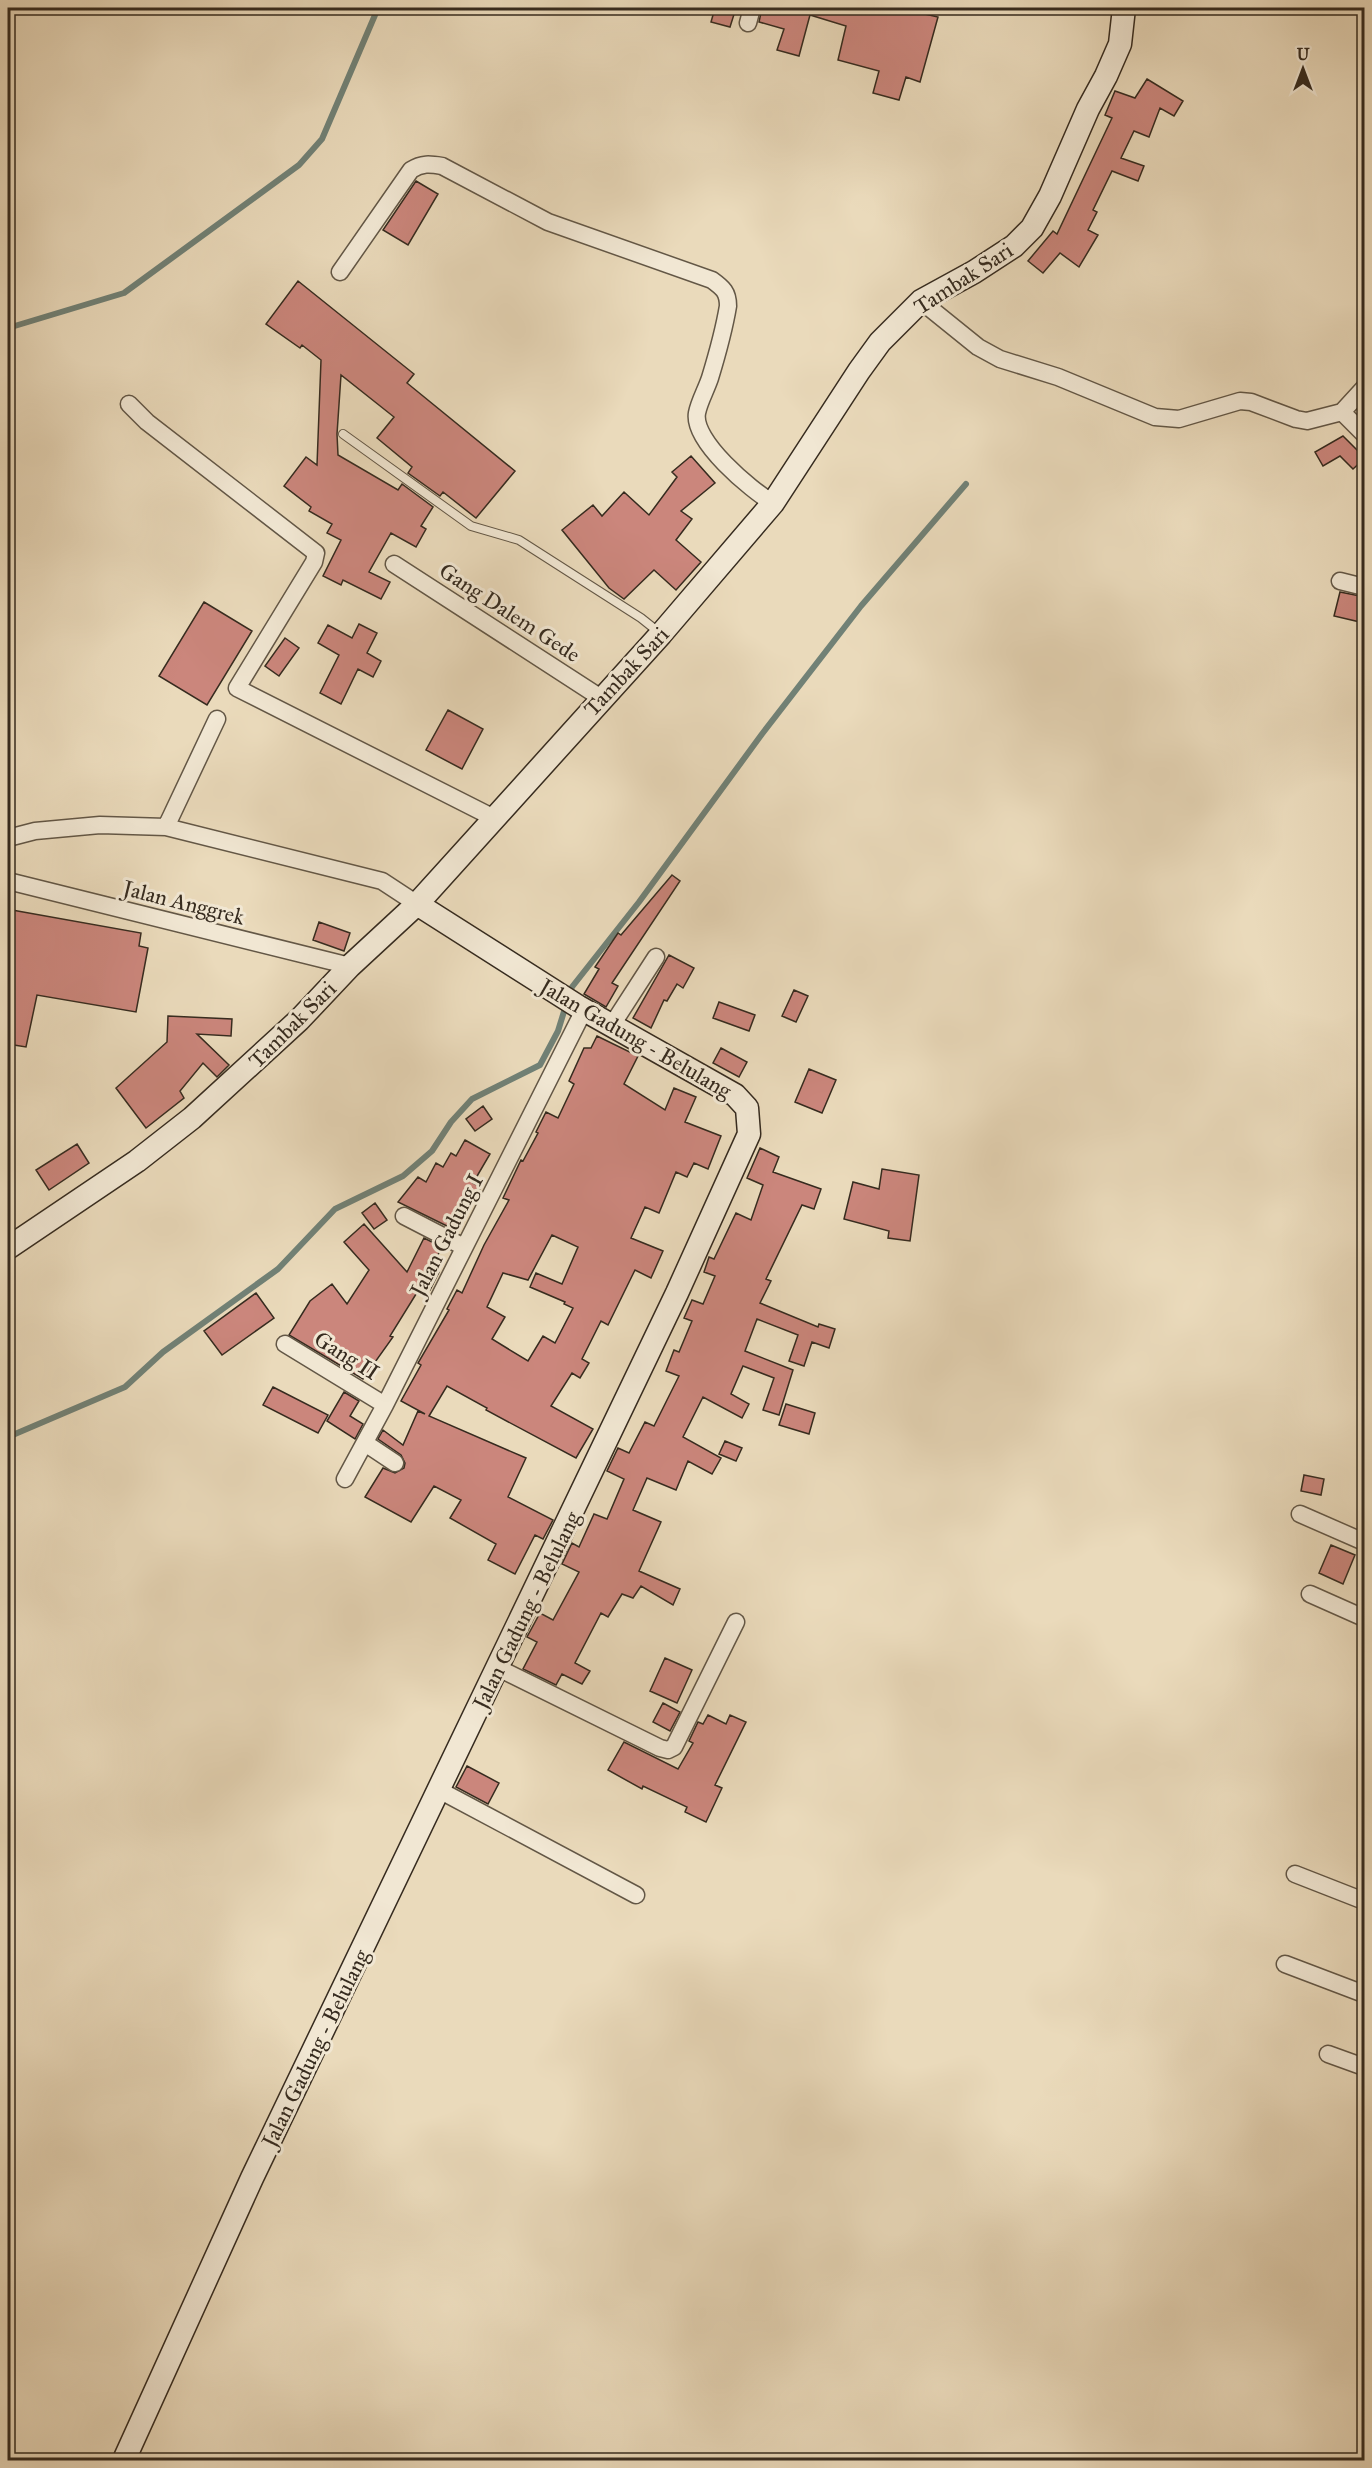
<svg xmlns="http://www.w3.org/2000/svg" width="1372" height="2468" viewBox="0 0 1372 2468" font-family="'IM FELL Great Primer',serif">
<rect width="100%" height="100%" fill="#eadabb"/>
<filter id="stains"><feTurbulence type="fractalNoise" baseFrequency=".00333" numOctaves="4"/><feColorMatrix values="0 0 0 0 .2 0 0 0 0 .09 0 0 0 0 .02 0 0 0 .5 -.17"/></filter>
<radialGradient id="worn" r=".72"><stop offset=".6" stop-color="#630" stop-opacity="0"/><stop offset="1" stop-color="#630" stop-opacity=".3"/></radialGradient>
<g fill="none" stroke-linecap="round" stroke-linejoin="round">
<path stroke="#718176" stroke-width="6" d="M8 328 124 293 299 165 322 139 378 8
M569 995 572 987 639 902 762 734 861 606 966 484
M8 1437 125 1387 163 1352 278 1269 335 1209 403 1176 432 1151 451 1122 472 1099 540 1065 558 1031 566 1005"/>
</g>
<path fill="#cb867c" stroke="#362b1f" stroke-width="1.5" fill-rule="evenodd" d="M715 8H736L730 27 711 22Z
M762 8H921L920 13 938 17 920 82 906 77 899 100 873 93 879 71 838 60 846 26 810 15 799 56 777 50 784 29 759 22Z
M1147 79 1183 101 1174 116 1160 108 1149 137 1134 131 1121 158 1144 166 1138 181 1112 171 1093 210 1097 212 1088 230 1098 235 1079 267 1060 253 1043 273 1028 261 1053 231 1057 234 1112 118 1105 115 1115 91 1135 98Z
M416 181 438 194 408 245 383 230Z
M298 281 414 374 407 383 515 471 476 518 443 492 440 496 408 473 412 467 377 438 394 417 341 375 337 434 338 455 398 490 402 484 433 507 421 526 426 529 416 547 391 533 369 572 390 582 381 599 343 580 341 585 323 576 341 540 327 533 332 524 309 511 311 507 284 486 306 457 317 465 321 360 302 345 300 348 266 324Z
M1343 436 1365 458 1353 469 1340 456 1323 466 1315 452Z
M691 456 715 483 681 511 692 519 676 540 701 562 676 590 654 570 624 599 609 588 562 530 593 505 602 516 624 492 649 515 677 477 672 472Z
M1340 592 1365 597 1360 622 1334 616Z
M204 602 252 631 207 705 159 676Z
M359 624 377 633 367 653 381 661 373 677 358 669 341 704 320 693 339 655 318 643 328 625 352 638Z
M285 638 299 648 279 676 265 666Z
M448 710 483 729 462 769 426 750Z
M672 875 680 881 612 983 618 986 606 1007 584 994 599 969 595 967 618 933 621 935Z
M12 910 141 933 139 946 148 948 136 1012 37 995 26 1047 8 1044V924H10Z
M319 922 350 933 344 951 313 940Z
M669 955 694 968 683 988 677 984 667 1001 664 1000 651 1028 633 1018Z
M794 990 808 996 796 1022 782 1016Z
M719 1002 755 1015 749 1031 713 1018Z
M168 1016 232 1019 231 1036 197 1034 229 1065 217 1077 203 1063 180 1091 184 1098 146 1128 116 1088 167 1042Z
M597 1036 638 1056 624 1084 665 1110 674 1088 696 1097 685 1122 721 1136 708 1169 694 1163 687 1177 676 1172 659 1213 645 1207 631 1238 663 1251 651 1278 635 1270 608 1325 601 1321 582 1359 589 1363 580 1378 572 1373 551 1406 593 1429 576 1458 486 1410 487 1408 447 1386 429 1416 526 1458 508 1497 553 1520 543 1539 535 1535 515 1574 488 1560 496 1544 450 1518 461 1500 434 1486 411 1522 365 1497 383 1468 395 1473 404 1468 405 1463 401 1455 378 1439 383 1430 403 1445 418 1411 425 1414 401 1401 421 1365 418 1363 449 1310 447 1309 457 1290 462 1293 484 1245 509 1200 503 1198 521 1160 523 1161 538 1133 536 1132 546 1112 558 1118 574 1084 569 1081 584 1048H591ZM552 1235 578 1247 562 1284 536 1273 530 1287 565 1302 564 1304 573 1308 555 1343 543 1336 528 1361 492 1339 505 1317 487 1307 503 1273 528 1280Z
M721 1048 747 1062 739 1077 713 1063Z
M809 1069 836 1080 822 1113 795 1102Z
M483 1106 492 1119 475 1131 466 1119Z
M465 1140 490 1154 473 1183 481 1187 473 1201 449 1227 398 1202 418 1177 426 1182 436 1163 443 1167 451 1153 456 1156Z
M77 1144 89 1163 49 1190 36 1170Z
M760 1148 779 1157 773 1172 821 1189 814 1209 802 1205 766 1279 771 1281 760 1303 818 1327 819 1324 835 1329 829 1348 812 1342 804 1366 789 1361 798 1335 757 1319 745 1351 793 1370 779 1415 763 1410 774 1378 743 1366 731 1394 749 1404 742 1418 703 1397 683 1437 721 1458 712 1474 688 1461 676 1490 647 1478 633 1510 661 1522 639 1571 680 1589 673 1605 641 1586 633 1598 622 1594 608 1617 601 1613 575 1663 590 1671 582 1684 562 1674 556 1685 523 1669 537 1642 527 1637 540 1613 553 1620 579 1572 562 1564 572 1543 579 1547 594 1514 607 1519 624 1479 607 1471 618 1448 629 1453 645 1422 654 1426 679 1376 666 1371 674 1350 679 1352 692 1321 684 1318 692 1300 703 1304 715 1276 704 1272 709 1257 714 1259 736 1213 751 1220 763 1185 747 1178Z
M882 1169 919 1175 910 1241 888 1238 889 1231 844 1219 853 1182 879 1189Z
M375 1203 387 1220 374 1229 362 1213Z
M364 1224 407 1272 424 1238 442 1247 431 1268 439 1272 430 1290 421 1286 390 1336 393 1337 363 1379 289 1335 310 1301 332 1284 347 1304 369 1270 344 1242Z
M256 1293 274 1318 222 1355 204 1331Z
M273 1387 328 1415 318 1433 263 1405Z
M344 1392 359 1401 350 1416 363 1424 355 1439 327 1421Z
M786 1404 815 1413 809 1434 779 1425Z
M725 1441 742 1448 736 1461 719 1454Z
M1304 1475 1324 1479 1321 1495 1301 1491Z
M1331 1545 1355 1555 1343 1584 1319 1573Z
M665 1658 692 1670 677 1703 650 1691Z
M663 1703 680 1712 670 1731 653 1722Z
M708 1715 726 1724 730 1715 746 1722 715 1785 722 1788 706 1822 685 1812 687 1807 643 1786 642 1789 608 1770 624 1742 678 1769 693 1743 689 1741 698 1722 703 1724Z
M467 1766 499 1783 488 1804 456 1787Z"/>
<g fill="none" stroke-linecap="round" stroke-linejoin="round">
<defs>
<path id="lane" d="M343 434 471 526 519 540 641 618 661 634"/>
<path id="street" d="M748 23 752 8
M340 272 411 170C422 163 430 164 442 166L548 222 712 280C723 288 728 292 728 306 724 330 717 355 710 378 706 390 699 402 697 413 692 441 751 490 773 503
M921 301 978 347 1000 359 1058 377 1155 417 1179 419 1240 401 1251 402 1296 419 1307 421 1342 412 1364 434
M129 404 147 422 316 553 314 562 237 688 494 818
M1342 412 1364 388
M394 564 601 698
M1340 581 1364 587
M166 827 217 719
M8 838 35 831 100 825 166 827 382 881 417 904
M8 881 350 966
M612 1025 656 957
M404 1216 464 1247
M285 1344 385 1405
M365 1443 395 1463
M345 1479 385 1405 584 1010
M1300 1514 1364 1542
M1310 1594 1364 1618
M498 1668 660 1748 668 1750 674 1747 736 1622
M439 1790 636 1895
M1295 1874 1364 1901
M1285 1964 1364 1994
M1328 2054 1364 2067"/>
<path id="secondary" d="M8 1248 137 1161 192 1118 299 1020 350 966 417 904 661 634 773 503 859 371 880 342 921 301 974 272 1014 246 1032 228 1050 196 1088 109 1106 76 1120 44 1124 8
M124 2460 252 2178 677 1293 749 1134 747 1108 735 1095 579 1007 417 904"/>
</defs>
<use href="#lane" stroke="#635746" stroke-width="10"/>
<use href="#street" stroke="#635746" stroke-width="19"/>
<use href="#secondary" stroke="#362b1f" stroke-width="25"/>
<use href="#lane" stroke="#f1e7d3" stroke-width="8"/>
<use href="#street" stroke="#f1e7d3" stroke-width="16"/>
<use href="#secondary" stroke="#f1e7d3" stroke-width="22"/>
</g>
<g text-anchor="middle" stroke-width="6" stroke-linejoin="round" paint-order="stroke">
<g font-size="22" fill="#362b1f" stroke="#f1e7d3">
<text transform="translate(963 278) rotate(-33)" y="8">Tambak Sari</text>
<text transform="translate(510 612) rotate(33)" y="8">Gang Dalem Gede</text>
<text transform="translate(626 671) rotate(-47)" y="8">Tambak Sari</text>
<text transform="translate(184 902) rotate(14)" y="8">Jalan Anggrek</text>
<text transform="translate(292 1024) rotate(-45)" y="8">Tambak Sari</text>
<text transform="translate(636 1038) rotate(30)" y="8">Jalan Gadung - Belulang</text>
<text transform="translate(446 1235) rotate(-63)" y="8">Jalan Gadung I</text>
<text transform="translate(347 1355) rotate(32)" y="8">Gang II</text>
<text transform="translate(526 1610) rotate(-64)" y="8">Jalan Gadung - Belulang</text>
<text transform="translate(315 2048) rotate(-64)" y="8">Jalan Gadung - Belulang</text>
</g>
</g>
<rect width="1372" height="2468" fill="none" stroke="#eadabb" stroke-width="30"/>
<rect x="9" y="9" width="1354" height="2450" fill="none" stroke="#362b1f" stroke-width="3"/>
<rect x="15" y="15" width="1342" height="2438" fill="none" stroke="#362b1f" stroke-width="1.5"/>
<g transform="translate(1303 69)" stroke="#f1e7d3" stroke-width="4.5" paint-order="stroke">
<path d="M0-4.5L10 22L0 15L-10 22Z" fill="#362b1f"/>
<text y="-9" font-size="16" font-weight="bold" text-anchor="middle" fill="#362b1f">U</text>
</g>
<rect width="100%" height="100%" filter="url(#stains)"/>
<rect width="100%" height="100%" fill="url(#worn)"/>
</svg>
